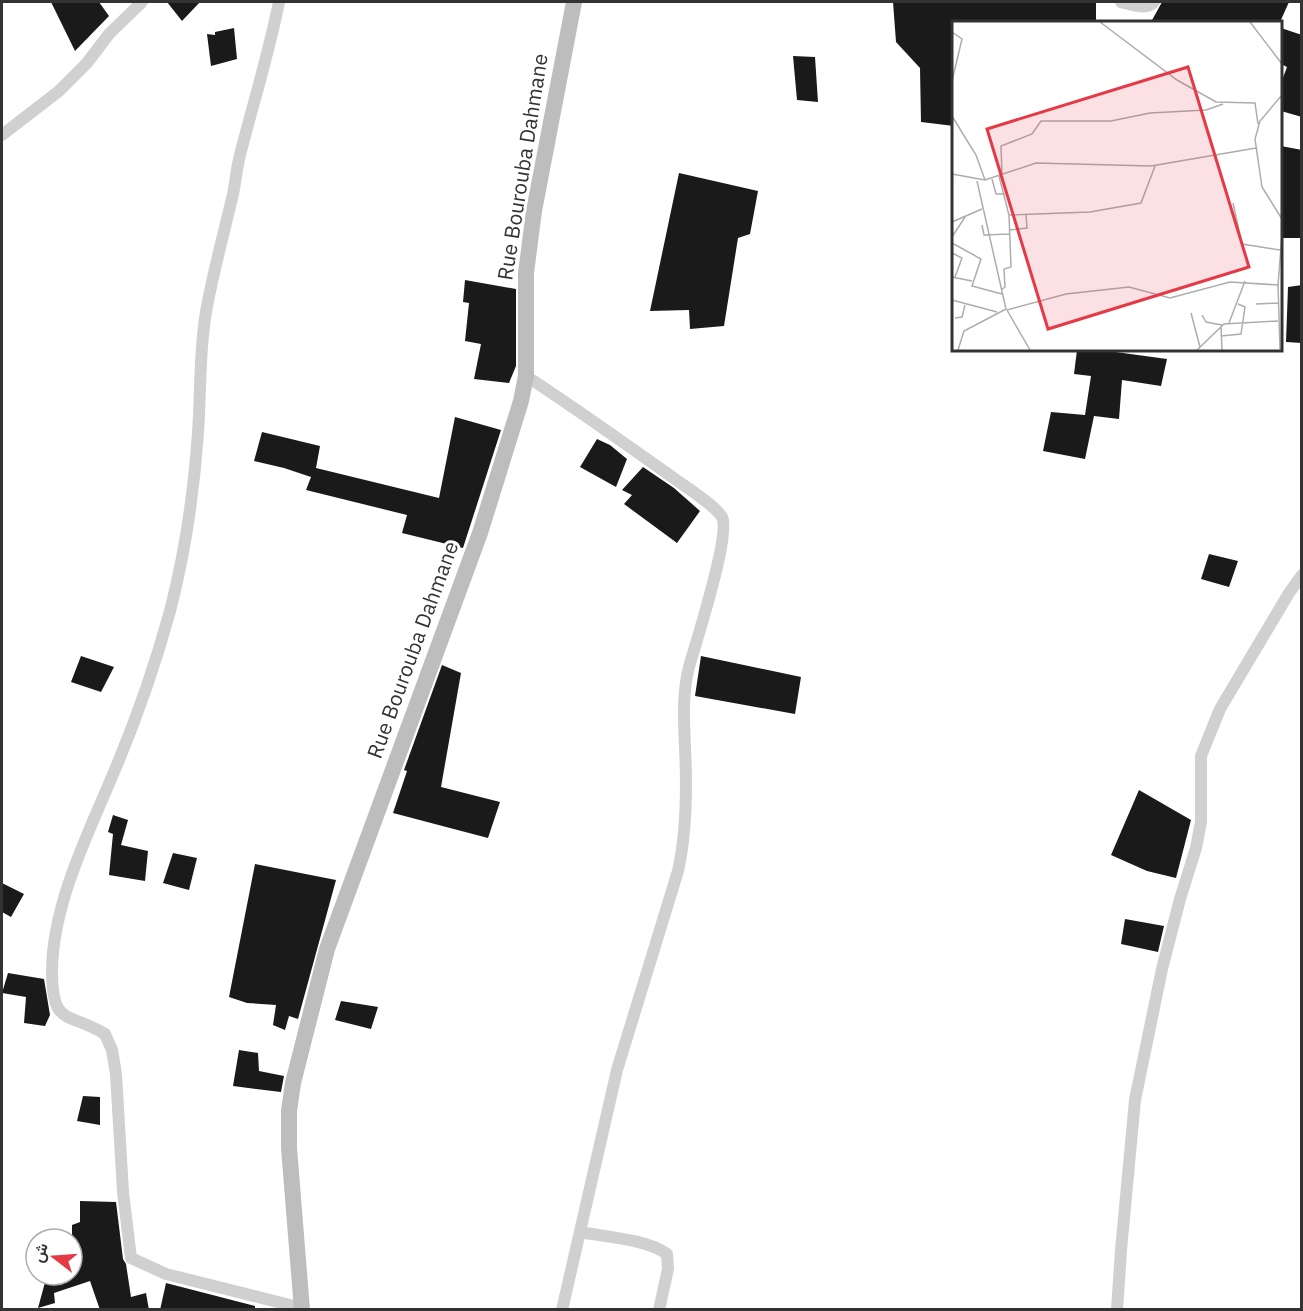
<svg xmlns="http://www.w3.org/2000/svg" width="1303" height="1311" viewBox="0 0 1303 1311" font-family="'IBM Plex Sans',Vazirmatn,sans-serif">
<rect width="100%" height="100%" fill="#fff"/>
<path fill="#1a1a1a" d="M51 2H99L109 16 75 51Z
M167 2H200L182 21Z
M893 2H1096V22H954V126L921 122 920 68 896 42Z
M1162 2H1289L1280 22H1151Z
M234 28 237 59 211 66 207 34 215 35V32Z
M1281 28 1302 35V117L1281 111V83L1287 67 1281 64Z
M793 56 815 57 818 102 797 100Z
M1281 146 1302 150V238H1281Z
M679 173 758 191 750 234 738 238 724 326 690 329 689 310 650 311Z
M465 280 516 289V366L509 383 474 379 481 344 465 341 469 303 463 302Z
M1302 285V343L1286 342 1288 287Z
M1077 350H1101L1167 359 1161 386 1122 380 1119 419 1094 416 1085 459 1043 451 1051 412 1085 415 1091 376 1074 374Z
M455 417 501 430 463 548 402 533 407 515 306 490 311 477 284 468 254 461 262 432 320 446 316 468 439 498Z
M597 439 610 445 627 459 616 487 580 467Z
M643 467 674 488 700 511 677 543 624 504 632 495 622 490Z
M1209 554 1238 561 1229 587 1201 579Z
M81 656 114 667 101 692 71 682Z
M701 656 801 677 795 714 695 696Z
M442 665 461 673 441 787 500 802 488 838 393 813 407 771 404 770Z
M1139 790 1191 820 1176 878 1147 871 1111 855Z
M113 815 128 820 121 845 148 851 145 881 109 875 113 834 108 832Z
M173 853 197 858 189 890 163 883Z
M255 864 336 880 298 1019 289 1016 285 1030 273 1025 276 1005 247 1003 229 997Z
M2 883 24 894 11 917 2 912Z
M1125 919 1164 926 1158 952 1121 944Z
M8 973 44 979 50 1015 45 1026 24 1023 26 997 2 993Z
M341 1001 378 1007 371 1029 335 1020Z
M239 1050 258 1053 259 1071 284 1076 281 1092 233 1086Z
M83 1096 100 1097V1125L77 1121Z
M80 1201 116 1202 123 1259 126 1264 131 1297 146 1293 149 1310H100L90 1281 54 1293 55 1303 38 1308 47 1275H72V1225L80 1222Z
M166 1283 255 1306V1310H160Z"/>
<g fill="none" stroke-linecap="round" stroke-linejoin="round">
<path stroke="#d0d0d0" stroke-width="12" d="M279 2C269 52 254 101 241 151 237 165 236 179 233 194 224 233 213 272 206 312 199 352 201 392 198 432 194 492 185 553 170 611 155 666 136 720 114 772 88 834 53 903 52 970 52 1027 67 1011 105 1034L112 1050 116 1074 123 1192 131 1258 166 1274 302 1308
M1121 2C1132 4 1146 11 1154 2
M2 135 59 91 87 63 109 34 142 2
M526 376C574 407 621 441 668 474 681 484 714 504 722 517 731 534 696 642 689 667 682 694 684 721 685 748 687 789 687 831 678 871L617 1070 562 1310
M580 1232C606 1237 646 1239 667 1254L668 1269 659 1310
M1117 1310 1121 1250 1135 1100 1162 969 1180 899 1196 848 1201 822V756L1220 709 1289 593 1302 575"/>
<path stroke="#bdbdbd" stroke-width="16" d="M302 1310 289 1148V1111L293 1083 327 949 480 533 521 401 526 376V273L534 211 574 2"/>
</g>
<g text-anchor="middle" stroke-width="6" stroke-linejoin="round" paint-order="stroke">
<g font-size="21" fill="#333" stroke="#fff">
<text transform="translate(523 167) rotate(-81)" y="7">Rue Bourouba Dahmane</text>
<text transform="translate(413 650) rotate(-70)" y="7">Rue Bourouba Dahmane</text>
</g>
</g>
<g transform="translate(952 21)">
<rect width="330" height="330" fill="#fff"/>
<path fill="none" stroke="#adadad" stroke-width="1.5" d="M148 1 225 59 264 81 303 82 306 103M298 1 330 43M0 11 10 18 0 60M330 74 308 100 303 118 310 166 330 198M0 95 24 134 33 159M0 153 33 159 84 142 199 145 304 127M50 154 49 125 80 113 89 100H159L198 92 254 89 271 83M47 155 57 194 59 246 52 248 53 266 49 269M40 158 44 173H53M281 182 290 223 328 229M57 194 138 191 189 182 203 145M0 201 30 188M30 204 32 214 58 213M58 209 75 207 74 194M0 216 13 196M0 222 29 238 20 265 50 273M0 232 10 237 3 256M0 256 20 260M0 279 45 291M304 283 326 282M55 289 114 273 177 266 218 277 278 261 326 264M55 289 78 329M239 292 248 326M250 294 254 301 270 304M3 297 10 296 13 284M277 302 293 260M269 305 270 329M269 315 289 313 293 286 286 283M328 328 326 264 330 214M6 329 12 310 54 288 25 160M245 329 272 303 326 300"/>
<path fill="#e63946" fill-opacity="0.15" stroke="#e63946" stroke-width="3" d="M236 46 297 246 96 308 35 108Z"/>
<rect width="330" height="330" fill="none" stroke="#333" stroke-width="3"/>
</g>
<rect width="1303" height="1311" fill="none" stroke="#333333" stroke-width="6"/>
<g transform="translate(54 1257) rotate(287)"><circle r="28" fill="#ffffff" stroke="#adadad" stroke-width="1.5"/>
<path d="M0-4.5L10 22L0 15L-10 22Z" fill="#e63946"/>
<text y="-9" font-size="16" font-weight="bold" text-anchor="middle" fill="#333333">ش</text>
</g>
</svg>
